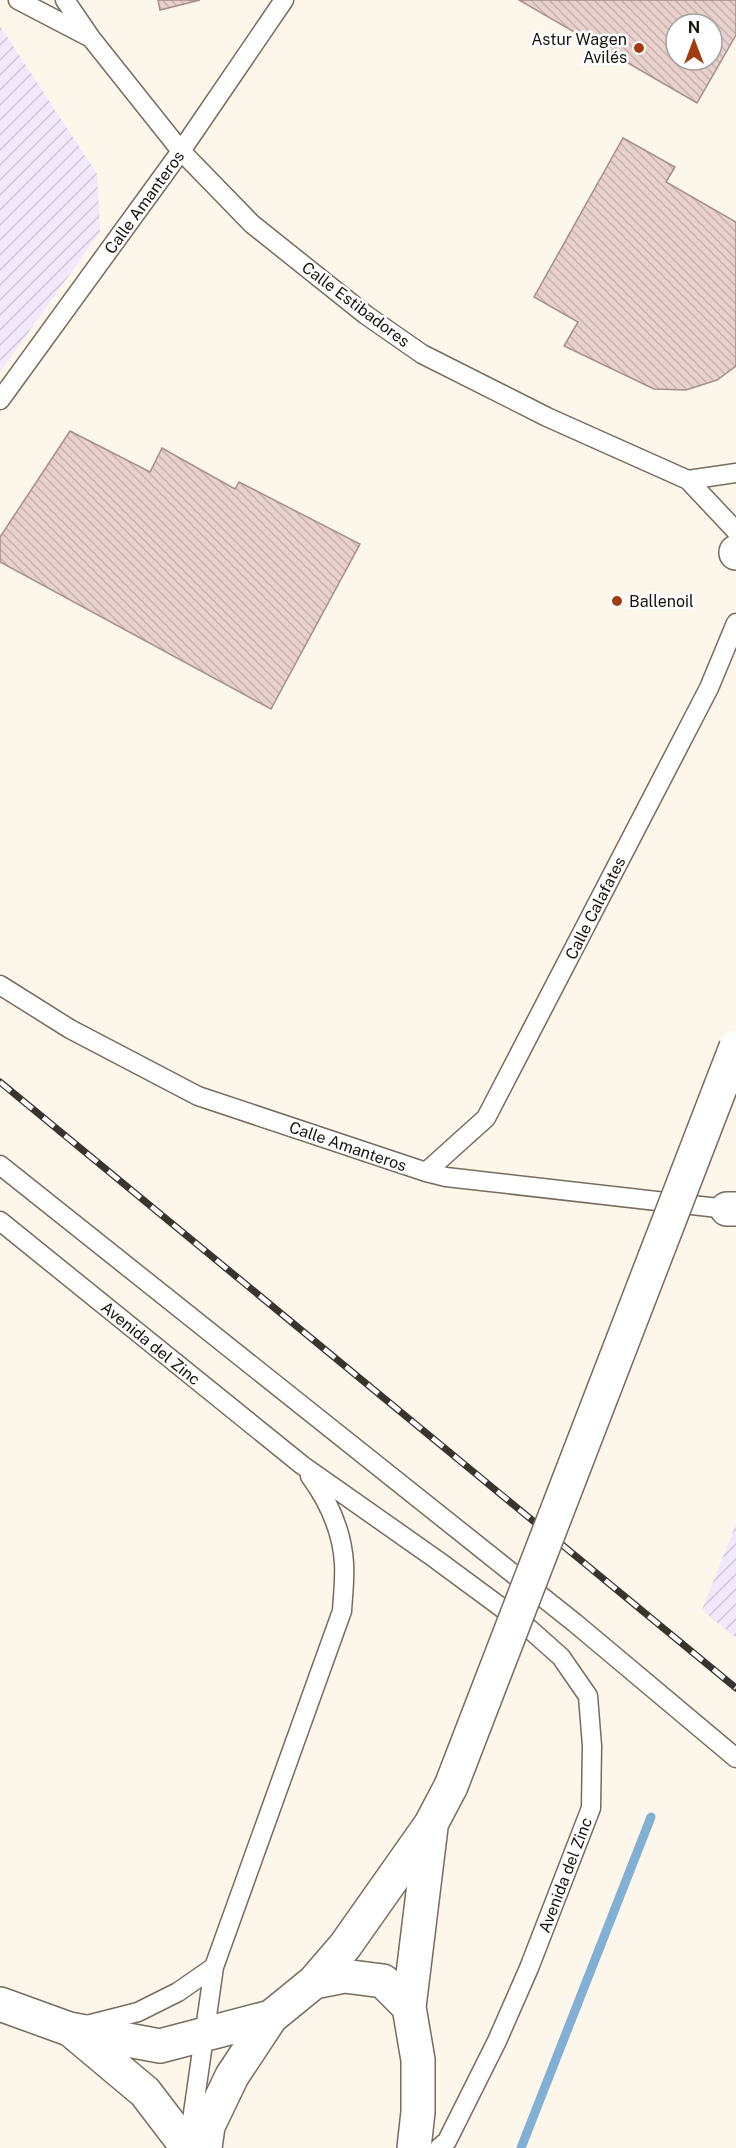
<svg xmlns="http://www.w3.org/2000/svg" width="736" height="2148" viewBox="0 0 736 2148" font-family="'Public Sans',sans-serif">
<defs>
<pattern id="industrial-furrows" width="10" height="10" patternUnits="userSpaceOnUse" patternTransform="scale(1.5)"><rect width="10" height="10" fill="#f1e8fe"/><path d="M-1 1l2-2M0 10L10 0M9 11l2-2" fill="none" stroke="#cec6d8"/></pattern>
<pattern id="building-back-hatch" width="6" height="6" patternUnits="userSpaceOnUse" patternTransform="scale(1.5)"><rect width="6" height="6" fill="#e8d0cc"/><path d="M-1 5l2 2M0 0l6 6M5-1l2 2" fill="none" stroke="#c6b2ae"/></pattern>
</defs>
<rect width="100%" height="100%" fill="#fdf6eb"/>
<path fill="url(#industrial-furrows)" d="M0 26 97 174 100 232 0 372Z
M736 1524V1638L702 1610Z"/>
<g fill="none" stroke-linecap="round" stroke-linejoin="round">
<path stroke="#82afd4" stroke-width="9" d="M521 2148 651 1817"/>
</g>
<path fill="url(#building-back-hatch)" stroke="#a58f8b" stroke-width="1.5" fill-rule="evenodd" d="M158 0H200L160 10Z
M519 0H736V35L697 103ZM676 24H712V60H676Z
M623 138 675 167 666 182 736 222V366L717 380 686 390 654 389 564 346 578 322 534 297Z
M70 431 150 472 162 448 235 489 239 482 360 544 271 709 0 562V537Z"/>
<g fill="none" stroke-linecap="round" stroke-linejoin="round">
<defs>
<path id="lane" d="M18 0 89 37
M65 0 91 38 181 151 252 224 366 315 422 354 547 417 688 480 736 531
M0 400 181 151 284 0
M688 480 736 473
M0 985 70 1029 198 1096 426 1172 446 1177 727 1209
M0 1165 575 1623 736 1758
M426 1172 486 1118 709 688 736 623
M0 1221 302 1465 437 1560 525 1625 561 1657 588 1696 592 1746 591 1808 529 1968 497 2041 447 2141 439 2148
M83 2026 138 2012 178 1992 214 1967
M188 2148 214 1967 342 1611C343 1595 345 1579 344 1563 342 1532 329 1502 310 1476"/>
<path id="street" d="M727 1209H736"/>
<path id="secondary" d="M736 552V553
M314 1982 344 1976 383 1981 409 2007 418 2060V2112L414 2148
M409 2007 431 1827
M205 2148 208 2126 232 2076 271 2017 314 1982 345 1946 431 1824 451 1786"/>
<path id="highway" d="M0 2004 69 2029 160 2046 271 2017
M71 2030 145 2092 187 2147"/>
</defs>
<use href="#lane" stroke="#776c5d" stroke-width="21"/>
<use href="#street" stroke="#776c5d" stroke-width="36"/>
<use href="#secondary" stroke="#776c5d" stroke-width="36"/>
<use href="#highway" stroke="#776c5d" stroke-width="36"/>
<use href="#lane" stroke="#fff" stroke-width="18"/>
<use href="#street" stroke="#fff" stroke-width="33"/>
<use href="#secondary" stroke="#fff" stroke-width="33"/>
<use href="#highway" stroke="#fff" stroke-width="33"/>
<defs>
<path id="rail" d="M0 1082 736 1688"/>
</defs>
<use href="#rail" stroke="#39342d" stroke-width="7"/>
<use href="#rail" stroke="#fff" stroke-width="4.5" stroke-dasharray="14" stroke-linecap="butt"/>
<defs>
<path id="secondary-bridge" d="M451 1786 736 1047"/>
</defs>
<use href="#secondary-bridge" stroke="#776c5d" stroke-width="36" stroke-linecap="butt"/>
<use href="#secondary-bridge" stroke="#fff" stroke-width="33"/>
</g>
<g fill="#a13c11" stroke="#fff" stroke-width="2">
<circle cx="639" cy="48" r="6"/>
<circle cx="617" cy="601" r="6"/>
</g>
<g text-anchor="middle" stroke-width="5" stroke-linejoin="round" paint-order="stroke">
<g font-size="16" fill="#18130d" stroke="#fff" text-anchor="end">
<text x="627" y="45">Astur Wagen<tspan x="627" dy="18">Avilés</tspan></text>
<text x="629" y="607" text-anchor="start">Ballenoil</text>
</g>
<g font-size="16" fill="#18130d" stroke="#fff">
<text transform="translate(144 202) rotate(-54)" y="6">Calle Amanteros</text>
<text transform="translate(356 304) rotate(37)" y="6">Calle Estibadores</text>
<text transform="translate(595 908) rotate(-63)" y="6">Calle Calafates</text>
<text transform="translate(348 1146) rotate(19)" y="6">Calle Amanteros</text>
<text transform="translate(151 1343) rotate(39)" y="6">Avenida del Zinc</text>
<text transform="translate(565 1875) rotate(-69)" y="6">Avenida del Zinc</text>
</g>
</g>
<g transform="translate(694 42)"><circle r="28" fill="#ffffff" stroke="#a3a19e" stroke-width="1.5"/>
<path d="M0-4.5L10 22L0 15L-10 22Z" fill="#a13c11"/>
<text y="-9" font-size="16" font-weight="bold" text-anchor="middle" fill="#18130d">N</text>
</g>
</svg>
